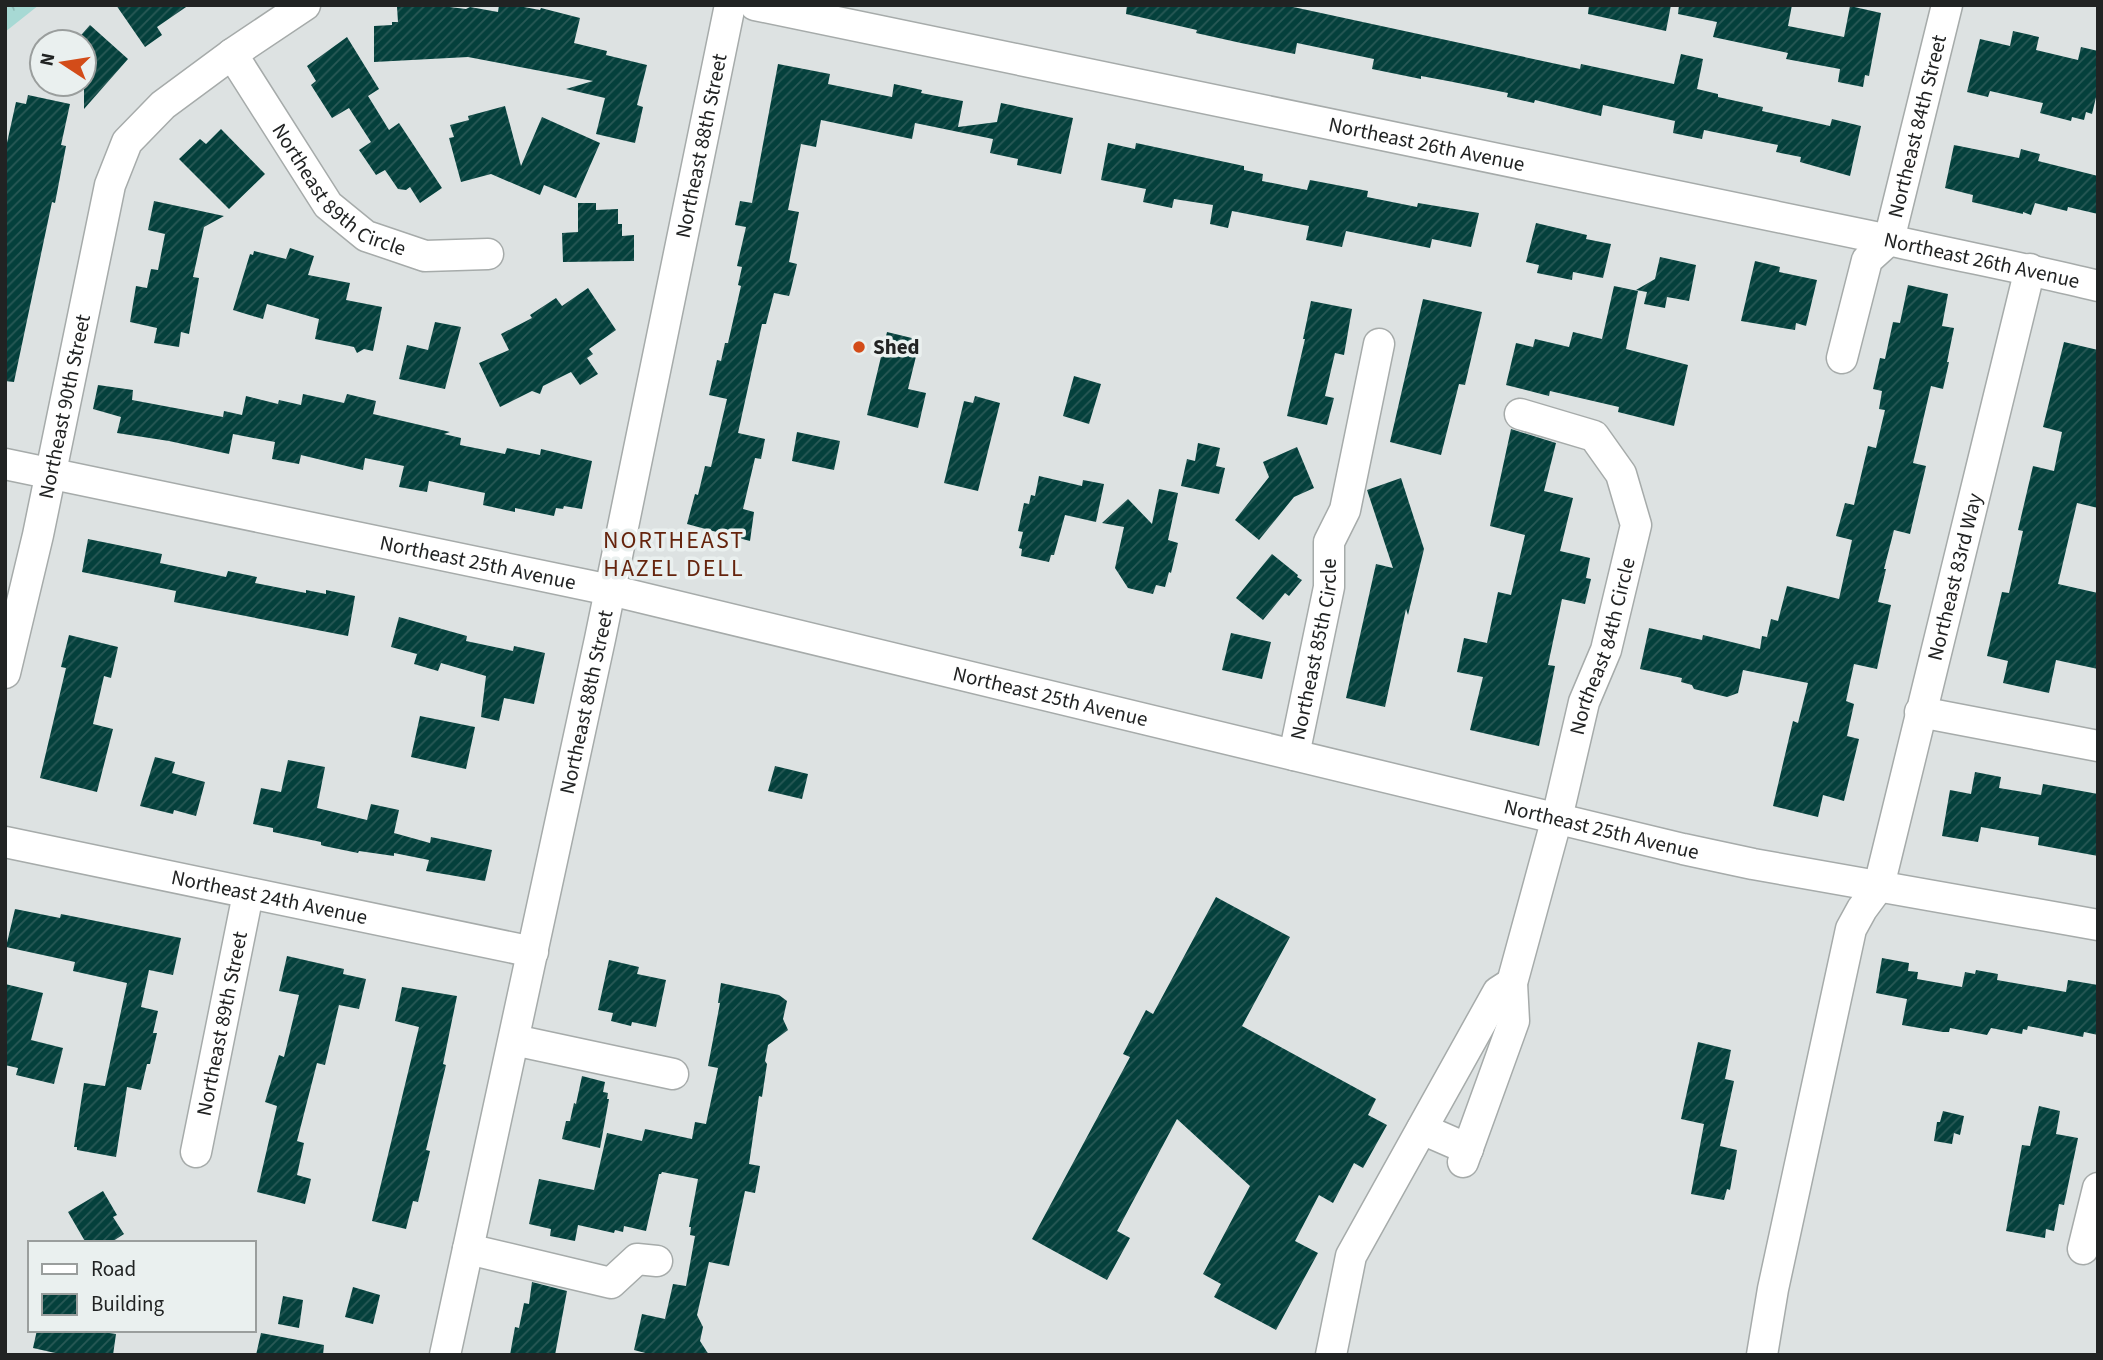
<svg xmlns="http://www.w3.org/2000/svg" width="2103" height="1360" viewBox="0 0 2103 1360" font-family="'Source Sans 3',sans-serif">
<defs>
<pattern id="forest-crowns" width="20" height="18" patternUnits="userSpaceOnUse" patternTransform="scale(1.75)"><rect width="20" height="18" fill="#a7d9d4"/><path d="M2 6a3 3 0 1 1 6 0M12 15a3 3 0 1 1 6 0" fill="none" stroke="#8fbab6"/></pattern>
<pattern id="building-hatch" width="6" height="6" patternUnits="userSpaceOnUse" patternTransform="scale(1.75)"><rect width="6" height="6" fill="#04403c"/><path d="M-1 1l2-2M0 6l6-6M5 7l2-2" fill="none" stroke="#295956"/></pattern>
</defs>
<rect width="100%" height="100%" fill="#dde2e2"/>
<path fill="url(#forest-crowns)" d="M5 5H39L5 32Z"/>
<path fill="url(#building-hatch)" d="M116 5H189L157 27 162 35 145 47Z
M433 5 466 9 470 7 498 12 499 5H513L540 10 541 8 580 18 574 43 607 51 606 55 647 65 637 105 643 107 635 143 596 134 605 98 566 89 593 81 468 57 374 62V26L392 25V22H398L397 7Z
M1127 5H1284L1580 69 1581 64 1674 84 1681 54 1703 59 1697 89 1718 94V97L1763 107 1762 111 1830 126 1832 119 1861 126 1850 176 1800 162 1801 157 1776 152 1778 145 1704 130 1702 139 1673 133 1675 121 1603 105 1601 116 1535 100 1534 103 1507 97 1508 93 1448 81 1421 76V79L1372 69 1374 59 1297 43 1295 54 1241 43 1196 33 1197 30 1126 14Z
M1589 5H1671L1666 31 1588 14Z
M1679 5H1792L1788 26 1844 37 1850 6 1881 13 1869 76 1865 75 1863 87 1838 82 1840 69 1786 59 1788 53 1713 37 1717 22 1678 14Z
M90 25 128 59 84 109V42H75Z
M2013 31 2039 37 2036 50 2078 60 2081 47 2098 51V89L2092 114 2086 112 2084 120 2072 117 2071 121 2040 113 2043 103 1990 91 1988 97 1967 92 1980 39 2010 46Z
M347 37 379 89 368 96 389 130 399 123 442 188 420 203 410 187 406 190 398 189 385 170 376 175 359 150 371 142 349 108 332 118 311 85 316 81 307 66Z
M778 64 830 74 828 84 892 97 894 84 922 90 921 93 963 101 958 127 997 122 1001 103 1073 118 1061 174 1017 165 1018 159 990 153 993 139 915 123 912 139 821 120 816 147 801 144 788 210 799 212 789 262 797 264 790 293 789 296 774 293 766 324H762L738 433 765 439 761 459 755 458 743 509 754 512 750 541 687 524 695 494 698 495 705 466 711 467 727 399 709 395 717 360 721 361 725 343H728L741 286 738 285 742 267 737 266 746 227 735 225 740 201 752 203Z
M28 95 70 104 61 145 66 146 55 203 52 202 14 382 5 381V152L16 102 26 104Z
M505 106 521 166 542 117 600 143 576 198 544 185 540 195 491 174 461 182 449 138 454 137 450 125 469 120 468 116Z
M221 129 265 174 229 209 179 159 200 139 206 144Z
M1108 143 1135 149 1136 143 1244 166V170L1263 174 1262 181 1307 190 1310 180 1368 191 1367 197 1417 207 1418 203 1479 213 1471 247 1432 239 1430 248 1346 231 1342 247 1306 240 1309 226 1232 211 1228 228 1210 224 1213 205 1174 199 1172 208 1143 202 1146 189 1101 180Z
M1954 145 2019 158 2021 149 2040 154 2038 161 2098 176V214L2068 207 2067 211 2035 203 2031 215 2023 212V214L1972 202 1973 195 1945 188Z
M154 201 224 216 204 227 193 277 199 278 189 334 181 332 179 347 154 343 157 328 130 322 136 286 147 288 151 269 158 270 165 234 148 230Z
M578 203H596V210L618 209V224H622V236L634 235V261L563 262 562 233 578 232Z
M1536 223 1587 235 1586 239 1611 244 1603 278 1573 272 1572 280 1537 273 1539 265 1526 262Z
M290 248 314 256 308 275 350 283 346 300 382 307 373 351 364 349 357 353 354 347 315 339 319 319 267 304 263 319 233 310 250 254 253 255 254 251 286 259Z
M1660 257 1696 265 1689 301 1667 297 1665 308 1644 304 1647 292 1636 290 1655 279Z
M1755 261 1780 267 1779 272 1817 280 1806 326 1796 323 1795 330 1741 321Z
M1908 285 1948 294 1942 326 1954 328 1947 362H1949L1943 389 1931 386 1913 463 1926 466 1910 534 1894 530 1884 569H1886L1878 602 1891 605 1877 669 1854 664 1846 701 1854 704 1847 736 1859 739 1844 801 1823 795 1818 817 1773 806 1793 721 1798 723 1808 683 1743 670 1738 693 1727 697 1694 689 1692 685 1681 682 1682 678 1640 669 1649 628 1702 640 1703 635 1760 649 1762 636 1767 637 1771 619 1778 621 1787 586 1839 599 1852 540 1836 536 1845 503 1854 505 1868 446 1876 448 1885 410 1879 409 1882 391 1873 389 1880 358 1885 359 1893 322 1900 323Z
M1614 286 1638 291 1626 349 1688 365 1674 426 1618 412 1619 407 1550 391 1549 396 1506 385 1516 343 1533 347 1535 339 1569 347 1573 332 1602 339Z
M588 288 616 330 589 349 593 354 587 358 598 374 580 385 571 372 543 386 540 394 532 391 500 407 479 363 509 350 501 334 532 318 530 315 556 298 562 306Z
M1423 299 1482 312 1465 385 1459 384 1441 455 1390 442Z
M1311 301 1352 309 1344 355 1335 353 1325 396 1334 398 1327 425 1287 416 1305 339H1303Z
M435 322 461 327 445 389 399 379 407 345 428 350Z
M887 332 920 340 908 389 926 393 918 428 867 415Z
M2064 342 2098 350V508L2077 503 2058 584 2098 593V669L2056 660 2049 693 2003 683 2008 661 1987 656 2002 592 2009 593 2023 531 2018 530 2033 466 2054 471 2062 432 2043 427Z
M1074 376 1101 384 1089 424 1063 416Z
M98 385 133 390 132 400 223 417 224 411 242 415 246 396 278 404 279 400 301 405 303 394 344 403 347 394 376 401 373 414 450 432 444 434 461 438 460 445 505 454 507 448 540 455 541 449 592 461 582 509 564 506 563 509 556 508 554 516 515 508V512L483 505 485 493 429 481 427 492 399 487 404 466 365 458 363 470 301 455 299 464 272 459 275 442 233 434 229 454 169 441 117 433 121 417 93 409Z
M975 396 1000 403 978 491 944 483 964 401 973 403Z
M1511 429 1556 443 1544 491 1573 498 1560 551 1590 558 1586 578 1591 579 1585 604 1562 599 1548 665 1555 666 1539 746 1470 730 1483 677 1457 672 1464 638 1487 643 1498 592 1511 595 1525 535 1490 526Z
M797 432 840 441 834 470 792 461Z
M1198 443 1220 448 1216 466 1225 468 1219 494 1181 486 1187 459 1195 461Z
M1297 447 1314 488 1294 497 1259 540 1235 520 1269 477 1263 462Z
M1039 476 1082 486 1083 480 1104 484 1096 522 1065 515 1054 555H1051L1049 562 1021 556 1022 549 1019 548 1023 532 1018 531 1024 503 1029 504 1031 495 1035 496Z
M1401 478 1424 549 1408 615 1406 609 1385 707 1346 698 1376 564 1393 568 1367 490Z
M1159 489 1178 493 1168 540 1178 543 1171 573 1169 572 1165 587 1156 585 1153 594 1128 588 1115 568 1124 527 1102 523 1128 499 1152 524Z
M88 539 162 554 160 563 226 577 228 571 257 577 255 583 306 593V590L326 594V590L355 596 348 636 174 602 176 591 82 572Z
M1272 554 1298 575 1297 577 1302 580 1289 596 1285 593 1263 620 1236 598Z
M399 617 467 636 466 641 513 651 514 646 545 653 534 704 504 698 499 721 481 717 486 676 441 663 438 671 414 664 417 654 391 647Z
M1231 633 1271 642 1262 679 1222 670Z
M69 635 118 647 111 678 104 676 93 724 113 729 97 792 40 778 66 668 61 667Z
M420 716 475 727 466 769 411 757Z
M155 757 175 762 172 773 205 782 196 816 174 810 173 814 140 806Z
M288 760 325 767 317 808 367 820 371 804 399 810 394 833 430 843 431 837 492 850 485 881 426 871 429 860 394 853V856L359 851 358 853 324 846 321 845V842L273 832V828L253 824 261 788 281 792Z
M775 766 808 774 802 799 768 791Z
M1975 772 2001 777 1999 788 2041 795 2043 784 2098 794V856L2038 845 2039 837 1981 827 1978 842 1942 836 1950 790 1971 794Z
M1216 897 1290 937 1242 1026 1376 1099 1368 1115 1387 1125 1363 1168 1354 1163 1333 1203 1319 1195 1295 1241 1318 1253 1276 1330 1214 1297 1221 1284 1203 1274 1250 1186 1177 1119 1117 1231 1130 1238 1107 1280 1032 1239 1130 1057 1123 1054 1146 1010 1153 1014Z
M15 909 60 918 61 914 181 938 173 975 149 970 141 1007 158 1011 153 1033H157L150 1064H147L141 1090 127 1087 116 1157 77 1150V1147H74L84 1083 105 1086 127 983 73 971 75 962 6 947Z
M287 956 344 969 343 974 366 979 359 1009 339 1005 325 1065 317 1063 297 1141 304 1143 297 1175 311 1179 305 1204 257 1192 277 1106 265 1102 279 1055 284 1057 299 995 279 991Z
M1882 958 1909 963 1908 971 1918 972 1917 979 1962 987 1965 972 1975 974 1976 970 1998 974 1997 980 2066 992 2068 980 2098 985V1035L2084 1032 2083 1037 2028 1026 2027 1030 2023 1029 2022 1034 1991 1028 1987 1035 1950 1028 1949 1032H1943L1902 1025 1907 999 1876 993Z
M609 960 639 967 637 974 666 980 656 1027 632 1022 631 1026 611 1021 613 1013 598 1010Z
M721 983 779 995 787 1001 783 1019 788 1030 768 1045 765 1061 767 1064 762 1097 759 1096 749 1164 760 1166 755 1193 745 1191 729 1266 709 1262 697 1315 703 1327 700 1341 709 1355H653L634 1350 642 1314 665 1319 673 1284 686 1286 695 1236 690 1235 691 1227H689L698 1179 662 1172 661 1174H659L646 1231 624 1226 623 1232 615 1230 614 1233 578 1225 575 1241 550 1236 551 1229 529 1224 539 1179 594 1190 607 1133 642 1141 645 1129 692 1139 695 1122 706 1124 718 1068 708 1066 720 1003H718Z
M5 984 43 993 31 1040 63 1048 54 1084 16 1075 18 1068 5 1065Z
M402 987 457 996 443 1064 446 1065 426 1150 430 1151 418 1202 413 1201 406 1229 372 1221 419 1027 395 1021Z
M1698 1042 1731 1050 1725 1079 1734 1081 1720 1146 1737 1150 1730 1190 1727 1189 1724 1200 1691 1194 1704 1124 1681 1119Z
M582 1076 605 1082 603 1092 608 1093 607 1099H609L600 1148 562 1139 566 1121H570L574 1103 576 1104Z
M2039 1106 2060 1111 2056 1134 2078 1138 2064 1205 2059 1204 2054 1231 2046 1229 2045 1238 2006 1231 2022 1145 2030 1146Z
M1943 1111 1964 1116 1960 1135 1954 1133 1952 1144 1934 1141 1937 1122H1940Z
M103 1191 117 1215 113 1217 124 1234 110 1243H86L68 1212Z
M532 1282 567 1291 555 1355H510L515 1327 519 1328 524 1303 529 1304Z
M353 1287 380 1295 373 1324 345 1317Z
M283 1296 303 1300 299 1328 278 1324Z
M37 1330H89L116 1334 113 1355H64L33 1348Z
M261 1333 324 1345 323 1355H256Z"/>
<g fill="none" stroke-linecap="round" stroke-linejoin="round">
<defs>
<g id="minor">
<path id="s1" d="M755 5 1889 240C1959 256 2029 269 2098 286"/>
<path id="s2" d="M232 54 328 205 366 236 425 256 488 254"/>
<path id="s3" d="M1842 358 1867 260 1889 240 1947 5"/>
<path id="s4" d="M5 464 610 590 1683 849 1753 864 2098 925"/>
<path id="s5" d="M5 673 38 535 110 185 127 142 163 105 232 54 305 5"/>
<path d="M1920 712 2098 746"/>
<path id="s6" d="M1294 755 1329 587V542L1345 510 1379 344"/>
<path id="s7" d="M5 842 533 952"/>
<path d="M514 1040 673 1074"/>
<path d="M1422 1129 1468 1149"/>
<path id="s8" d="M196 1152 248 894"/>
<path id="s9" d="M1463 1162 1514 1021 1512 983 1557 818 1584 702 1606 650 1636 525 1621 474 1594 436 1520 414"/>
<path d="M468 1249 611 1283 637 1259 657 1261"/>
<path d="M2083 1249 2098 1188"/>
<path id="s10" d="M445 1355 600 639 730 5"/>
<path d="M1331 1355 1351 1256 1498 992 1512 983"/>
<path id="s11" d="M1762 1355 1773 1289 1851 929 1862 909 1879 886 2030 269"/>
</g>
</defs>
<use href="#minor" stroke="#a6abaa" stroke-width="33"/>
<use href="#minor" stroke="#fff" stroke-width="30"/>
</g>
<circle fill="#d34c19" stroke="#eaf0ef" stroke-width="2.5" cx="859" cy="347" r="7"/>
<g text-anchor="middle" stroke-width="7" stroke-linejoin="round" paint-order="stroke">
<g font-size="21" fill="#212323" stroke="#eaf0ef">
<text dy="7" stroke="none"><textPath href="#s3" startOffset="248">Northeast 84th Street</textPath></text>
<text dy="7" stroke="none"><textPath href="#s1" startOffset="686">Northeast 26th Avenue</textPath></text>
<text dy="7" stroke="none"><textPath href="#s10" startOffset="1236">Northeast 88th Street</textPath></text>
<text dy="7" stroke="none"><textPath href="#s2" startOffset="177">Northeast 89th Circle</textPath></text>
<text dy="7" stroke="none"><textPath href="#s1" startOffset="1253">Northeast 26th Avenue</textPath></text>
<text dy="7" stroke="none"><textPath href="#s5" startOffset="273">Northeast 90th Street</textPath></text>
<text dy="7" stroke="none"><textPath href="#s4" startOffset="483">Northeast 25th Avenue</textPath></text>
<text dy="7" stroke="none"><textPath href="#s11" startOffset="805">Northeast 83rd Way</textPath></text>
<text dy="7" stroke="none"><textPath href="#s9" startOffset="537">Northeast 84th Circle</textPath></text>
<text dy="7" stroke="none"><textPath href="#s6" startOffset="108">Northeast 85th Circle</textPath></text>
<text dy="7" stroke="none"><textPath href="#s4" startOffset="1071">Northeast 25th Avenue</textPath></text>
<text dy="7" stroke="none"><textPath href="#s10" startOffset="668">Northeast 88th Street</textPath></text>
<text dy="7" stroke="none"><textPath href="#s4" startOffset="1638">Northeast 25th Avenue</textPath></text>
<text dy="7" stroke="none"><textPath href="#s7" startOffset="270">Northeast 24th Avenue</textPath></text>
<text dy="7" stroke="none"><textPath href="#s8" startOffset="131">Northeast 89th Street</textPath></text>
</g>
<g font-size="21" font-weight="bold" fill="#212323" stroke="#eaf0ef" text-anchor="start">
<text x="873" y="354">Shed</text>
</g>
<g font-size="24" letter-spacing="2" fill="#65240d" stroke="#eaf0ef">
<text x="674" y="548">NORTHEAST<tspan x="674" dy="28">HAZEL DELL</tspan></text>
</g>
</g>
<rect width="2103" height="1360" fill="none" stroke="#212323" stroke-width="14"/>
<rect x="28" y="1241" width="228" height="91" fill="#eaf0ef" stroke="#9a9e9d" stroke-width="2"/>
<rect x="42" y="1264" width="35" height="10" fill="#ffffff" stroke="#9a9e9d" stroke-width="2"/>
<text x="91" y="1276" font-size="21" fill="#212323">Road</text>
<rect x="42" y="1294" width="35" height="21" fill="url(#building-hatch)" stroke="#9a9e9d" stroke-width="2"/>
<text x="91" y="1311" font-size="21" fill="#212323">Building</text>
<g transform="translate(63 63) rotate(282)"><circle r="33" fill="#eaf0ef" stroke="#9a9e9d" stroke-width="2"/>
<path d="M0-5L12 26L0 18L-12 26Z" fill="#d34c19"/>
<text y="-10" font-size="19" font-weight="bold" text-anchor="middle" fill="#212323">N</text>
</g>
</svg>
